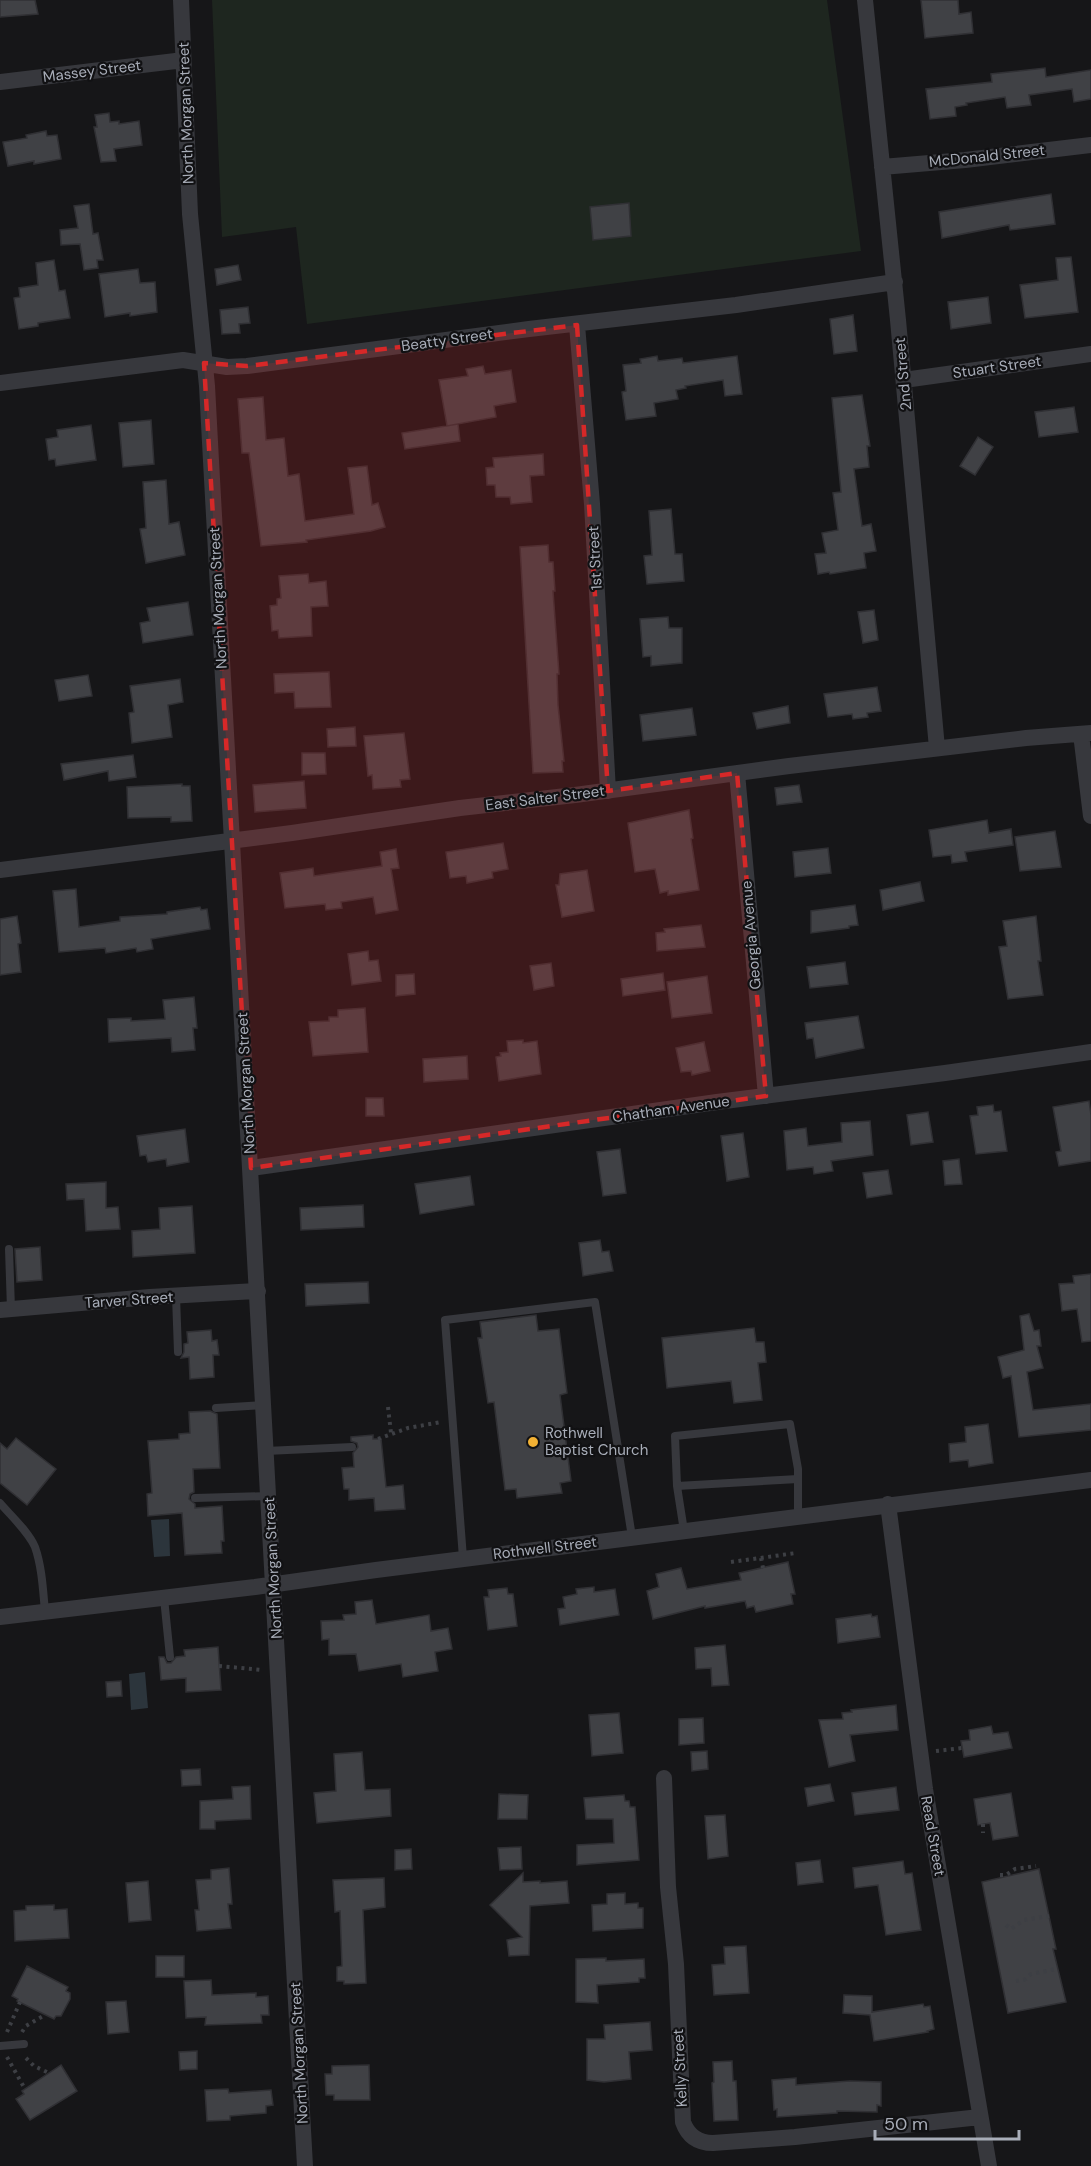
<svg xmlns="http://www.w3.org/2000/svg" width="1091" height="2166" viewBox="0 0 1091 2166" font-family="'DM Sans',sans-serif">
<rect width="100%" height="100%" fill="#161618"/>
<path fill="#1e261f" d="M212 0H827L861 251 307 324 296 227 222 237Z"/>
<path fill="#2c353c" d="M169 1519 170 1556 154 1557 151 1520Z
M145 1672 148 1708 131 1710 129 1674Z"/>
<path fill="#404145" stroke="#303034" stroke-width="1.5" d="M0 0H35L38 14 0 17Z
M921 0H958L959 14 971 12 973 33 925 38Z
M1045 68 1046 77 1091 70V99L1074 102 1072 89 1029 95 1031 105 1007 108 1005 97 966 103 967 105 955 107 956 116 930 119 926 89 992 82 991 74Z
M109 113 110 122 119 121V124L139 121 142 145 114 149 116 161 101 162 94 127H97L95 115Z
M46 131 47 136 57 135 61 159 34 164V161L8 166 3 142 27 138 26 135Z
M1051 194 1055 224 1010 230 1009 225 942 238 939 212Z
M629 203 631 236 593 240 590 207Z
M89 204 93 234 98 233 103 260H97L98 268 84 270 80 244 61 245 60 230 78 228 74 206Z
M1071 257 1078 312 1025 318 1020 285 1058 280 1056 258Z
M54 260 59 291 65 290 70 318 38 323V326L19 329 14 298 20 297 19 288 38 285 36 263Z
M238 265 241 280 217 285 215 269Z
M138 269 140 283 155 282 157 312 130 316V313L105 317 99 274Z
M988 297 991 323 951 329 948 302Z
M248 307 250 323 239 324 240 333 222 334 220 310Z
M853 315 857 351 834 354 830 319Z
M657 356 658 361 682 358 683 363 737 356 742 394 725 396 723 380 685 386 686 388 676 390 678 399 654 403 656 416 626 420 622 392 626 391 623 365 641 363 640 359Z
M483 366 485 374 511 370 516 402 494 406 496 417 447 426 439 380 468 376 466 369Z
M862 395 870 446H867L869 467 854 469 862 526 871 524 876 551 864 553 866 568 830 574 829 572 818 574 815 554 826 553 822 533 838 530 833 493 841 492 832 398Z
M263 397 266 440 284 438 288 476 299 474 305 521 354 514 348 468 367 466 372 505 378 503 385 527 371 531 306 540 307 542 261 546 249 453H242L238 399Z
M1074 407 1078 432 1039 437 1035 412Z
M151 420 154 464 123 467 119 423Z
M458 424 460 441 405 449 402 433Z
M91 425 96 460 56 466 55 459 49 460 46 439 58 437 57 430Z
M978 437 993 447 975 475 960 466Z
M543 454 544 475 530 476 532 502 511 504 510 497H496L495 485H487L486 468 494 467 493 458Z
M166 480 169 524 179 522 185 555 146 563 140 529 146 528 143 482Z
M671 509 675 554H682L684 581 647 584 644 556 652 555 649 511Z
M548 545 549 562H553L555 591H553L559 674H557L558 705 564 761H562L563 772 533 773 520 547Z
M308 574 309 583 326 581 328 606 311 607 312 636 279 638 278 630 272 631 270 606 277 605V599L281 598 279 576Z
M188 602 193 635 143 643 140 623 150 621 147 608Z
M874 610 878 640 863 643 858 612Z
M668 617 669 628H682V663L651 666V656L643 657 640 619Z
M329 672 331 707 295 708 294 692 275 693 274 674Z
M88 675 92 696 59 701 55 680Z
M180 679 183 702 168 705 172 737 132 743 129 713 134 712 130 686Z
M877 687 881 711 867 713 868 717 853 719 852 714 828 717 824 694Z
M788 706 790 723 757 729 753 713Z
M692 708 696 735 643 741 640 715Z
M355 727 356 746 328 747 327 729Z
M404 733 410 779 400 780 401 787 373 789 372 775 368 776 364 736Z
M302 753H325L326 774 302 775Z
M133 755 136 777 109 781 108 771 64 780 61 764Z
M304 781 306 808 255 812 253 785Z
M182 784V786H190L192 821 171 822V817L128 818 127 787Z
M799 785 802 802 777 805 775 788Z
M689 810 693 838 691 839 699 890 668 895V891L660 893 655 869 635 872 628 823Z
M987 820 989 833 1011 829 1013 845 965 852 967 861 952 863 951 855 933 857 929 830Z
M1055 831 1061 867 1020 871 1015 837Z
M503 843 508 869 492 872 493 878 467 883 466 876 450 878 446 852Z
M828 848 831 873 795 877 793 852Z
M396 849 399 868 391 869 398 910 376 914 373 897 341 902 342 908 326 910 325 904 285 908 280 873 313 868 314 876 382 866 380 852Z
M587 870 594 911 562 917 556 885H559L560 874Z
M920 882 924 901 883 910 880 890Z
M76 889 79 927 120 921V917L167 914V912L200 907 201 910 207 909 210 929 151 939 153 949 137 952 136 948 106 953 105 948 59 952 53 891Z
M855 905 858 925 849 926V928L811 933V911Z
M17 916 21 943 18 944 21 972 0 975V919Z
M1036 916 1041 961H1038L1043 995 1008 999 999 947 1007 946 1003 921Z
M701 925 705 947 657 951 656 933 665 932 664 929Z
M368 951 369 961 378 960 381 981 352 985 348 954Z
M845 962 848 984 810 988 807 967Z
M551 963 554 986 534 990 530 966Z
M663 973 665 990 623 996 621 979Z
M414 974 415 994 396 996V975Z
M707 976 712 1013 672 1018 667 982Z
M194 997 197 1028H193L195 1050 172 1052 171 1038 109 1042 108 1019 131 1018V1021L165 1019 163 1000Z
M365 1008 368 1052 313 1056 309 1022 329 1021V1017H338V1010Z
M858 1016 864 1048 816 1058 813 1038 807 1039 805 1023Z
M523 1040V1043L537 1041 541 1074 499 1081 496 1057 501 1056 500 1053 508 1052 507 1041Z
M704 1042 710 1071 692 1075 691 1071 681 1072 676 1048Z
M467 1056 468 1079 424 1082 423 1059Z
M366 1098H383L384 1116H366Z
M1089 1101 1091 1115V1161L1059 1166 1056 1152 1061 1151 1053 1107Z
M993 1105 994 1112 1001 1111 1007 1151 976 1154 970 1116 978 1115 977 1107Z
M928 1112 933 1142 911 1145 907 1115Z
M870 1121 873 1155 831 1161 833 1171 814 1174 813 1167 787 1170 784 1131 806 1128 808 1146 842 1142 841 1123Z
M185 1129 189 1162 167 1166 166 1159 148 1162 146 1155 140 1156 137 1136Z
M743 1133 749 1177 727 1181 721 1136Z
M620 1149 626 1193 603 1196 597 1152Z
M959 1159 962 1184 945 1185 943 1161Z
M888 1170 892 1194 867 1198 863 1173Z
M470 1176 474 1205 420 1214 415 1184Z
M106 1182V1208L118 1207 120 1229 86 1231 84 1199 67 1200 66 1184Z
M363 1205 364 1227 301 1230 300 1208Z
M192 1206 195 1253 133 1257 132 1231 160 1229 159 1208Z
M600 1240 602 1252 609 1251 613 1271 583 1276 579 1243Z
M40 1247 42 1280 17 1282 15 1249Z
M1091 1274V1341L1082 1342 1077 1309 1062 1311 1059 1284 1074 1283 1073 1276Z
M368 1282 369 1303 306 1306 305 1284Z
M1029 1314 1034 1331 1039 1330 1041 1346H1037L1043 1368 1027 1372 1033 1410 1091 1404V1430L1019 1437 1011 1376 1003 1378 998 1357 1024 1350 1020 1316Z
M536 1315 538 1331 559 1329 567 1393 560 1395 571 1481 560 1483 562 1493 517 1498 516 1489 505 1490 494 1402 488 1403 478 1338H482L480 1322Z
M754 1328 756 1342H764L766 1362 758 1363 762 1400 734 1403 731 1381 667 1388 662 1338Z
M211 1330 212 1341 217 1340 219 1355H213L214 1377 190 1379 189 1357 181 1358 184 1352V1344L188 1343 187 1332Z
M210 1411 217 1414 220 1468 193 1469 194 1492 190 1494 189 1499 195 1504V1508L222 1506 224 1541H221L222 1553 185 1555 182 1513 148 1516 147 1494 152 1493 148 1441 179 1439V1434L190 1433 189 1412Z
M988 1424 993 1463 969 1467 968 1460 950 1462 949 1444 966 1442 965 1427Z
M373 1435V1439H381L386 1487 403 1485 405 1509 375 1511 374 1498 349 1500V1489H344L342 1468 354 1467 353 1453 358 1447 357 1443 351 1441V1437Z
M16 1438 56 1469 27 1505 0 1483V1443L7 1449Z
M788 1562 795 1594H791L793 1604 756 1612 754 1606 747 1608 745 1601 705 1608V1606L653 1619 647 1591 659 1587 656 1574 681 1568 687 1589 741 1580 739 1573Z
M594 1587V1592L615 1589 619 1615 560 1625 558 1609 565 1608 563 1597 577 1594 576 1589Z
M507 1588 508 1594H513L517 1626 488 1630 484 1597H489L488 1590Z
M372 1600 376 1624 429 1615 431 1631 448 1628 452 1649 435 1652 438 1671 403 1677 401 1664 359 1671 356 1654 329 1655V1639L322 1640 321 1621 344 1620 343 1615 356 1614 355 1602Z
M871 1614 872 1617 877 1616 880 1637 838 1643 836 1619Z
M725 1645 729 1685 712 1686 711 1668 696 1669 695 1648Z
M218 1647 221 1690 186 1692V1678L161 1680 159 1657H164L167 1663H171L176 1657 185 1656 184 1650Z
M121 1681 122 1696 107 1697 106 1682Z
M896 1705 898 1730 850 1735 855 1761 829 1767 819 1720 843 1719 842 1713 852 1712 851 1710Z
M619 1713 623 1753 592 1756 589 1715Z
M703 1718 704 1743 679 1745V1719Z
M991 1726 993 1734 1008 1732 1012 1748 964 1757 961 1741 970 1740 969 1730Z
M707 1751 708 1769 692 1771 691 1752Z
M362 1752 365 1790 390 1789 391 1816 317 1823 314 1793 336 1791 334 1754Z
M200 1769 201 1785 182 1786 181 1770Z
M830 1784 834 1801 808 1806 805 1788Z
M250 1786 251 1819 215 1821V1829H200V1801L233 1799 232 1787Z
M896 1787 899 1810 855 1815 852 1793Z
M1011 1793 1018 1836 993 1840 990 1823 978 1825 974 1799Z
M499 1794 528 1795 527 1819H498Z
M624 1795 625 1801H629L630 1807H635L639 1860 577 1865V1845L614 1843 613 1819H586L584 1798Z
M725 1815 728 1856 708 1859 705 1816Z
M521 1847 522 1869 500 1870 498 1848Z
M411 1849 412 1869 395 1870V1850Z
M820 1860 823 1882 798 1885 796 1863Z
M903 1861 905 1874 912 1873 921 1930 886 1935 878 1885 855 1888 853 1868Z
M229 1868 232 1904H228L231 1928 197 1931 195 1910H199L196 1880 211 1879V1870Z
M1039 1869 1056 1949H1053L1066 2002 1008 2013 982 1882Z
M523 1873V1882L540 1881V1883L567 1881 569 1903 530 1906 529 1955 509 1956 507 1940 522 1937 490 1905Z
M384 1878 385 1907 363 1910 366 1983 344 1984V1981H337V1967L342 1966 340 1911 335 1912 333 1880Z
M148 1881 151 1920 129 1922 126 1883Z
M625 1893V1904L638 1903V1908H643V1928L593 1931 592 1905 607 1904V1894Z
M54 1905V1910L67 1909 69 1938 15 1941 14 1911 26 1910V1906Z
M746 1946 749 1993 714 1995 712 1965 725 1964 724 1947Z
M156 1956H184V1977H156Z
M606 1958V1961L644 1959 645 1978H639V1982L597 1985 598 2003 576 2002V1959Z
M27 1966 68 1987 66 1991 70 1993V1999L61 2016H56L54 2019 17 2001 18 1999 12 1996Z
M211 1980 212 1995 256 1993V1997L268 1996 269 2015H261L262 2023 205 2025 206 2017 186 2018 184 1981Z
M844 1995 872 1996V2012L923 2004 924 2007 930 2006 934 2029 927 2031 928 2032 874 2041 870 2015 843 2013Z
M126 2001 129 2032 108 2034 106 2002Z
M650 2022 652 2050 629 2052 631 2079 604 2082 587 2080V2039H605L604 2025Z
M197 2051V2069L180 2070 179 2052Z
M732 2061 733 2081H736L738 2120 714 2121 712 2083 714 2082 713 2062Z
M61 2065 77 2091 30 2120 16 2099 24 2094 22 2091Z
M369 2065 370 2100H334V2095H326L325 2074H332V2066Z
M796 2078V2085L850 2081 881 2082V2106L877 2105V2112L837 2111V2113L777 2117V2109L774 2110 772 2080Z
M228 2089 229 2093 271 2090 273 2105 266 2106V2113L230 2116V2120L207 2121 205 2090Z"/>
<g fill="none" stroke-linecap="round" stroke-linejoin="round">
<path stroke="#3d3f44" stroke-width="4" stroke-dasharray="3 4.5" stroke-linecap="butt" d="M388 1407 391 1433
M378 1439 408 1428 441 1422
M761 1558 763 1568
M731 1562 796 1553
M219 1666 263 1670
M936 1751 962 1748
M983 1824V1833
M1000 1875H1006L1015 1869 1036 1866
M1006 1925 1011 1929 1024 1920 1049 1916
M1016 1981 1024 1980 1031 1974 1056 1969
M7 2032 20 2002
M22 2032 26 2026 45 2015
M7 2057 25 2089
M26 2058 34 2066 49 2073"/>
<path stroke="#37383d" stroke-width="8" d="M9 1249 11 1309
M176 1296 178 1352
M216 1408 264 1405
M266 1451 352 1447
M677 1486 684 1531
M195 1498 269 1496
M0 1503C11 1516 28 1531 35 1547 42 1567 43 1590 45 1612
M798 1516V1469L790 1424 675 1436 677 1486 798 1479
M463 1558 445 1320 595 1302 632 1537
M164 1598 170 1657
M0 2046 24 2044"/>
<path stroke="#37383d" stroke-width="16" d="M181 0 190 214 207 386 211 461 305 2166
M865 0 898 320 937 748
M0 82 184 60
M882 167 965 160 1091 145
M577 325 592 504 608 791
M904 380 1091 354
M0 383 183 360 227 367 247 366 529 329 736 305 895 282
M1081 734 1091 816
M737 773 766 1096
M0 870 292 833 460 808 575 795 789 766 1026 738 1091 733
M251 1168 717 1102 945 1073 1091 1052
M0 1310 150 1297 258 1291
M888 1504 925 1789 989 2166
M0 1617 255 1587 376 1570 1091 1480
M664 1778 668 1887 676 1964 683 2122C688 2136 698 2143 713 2143L795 2137 980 2117"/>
</g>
<path fill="#d62828" fill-opacity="0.2" stroke="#d62828" stroke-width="4.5" stroke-dasharray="12 8" stroke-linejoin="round" d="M577 325 608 791 737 773 766 1096 251 1168 204 363 247 366Z"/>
<circle fill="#f2b134" stroke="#111113" stroke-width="2" cx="533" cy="1442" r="6"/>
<g text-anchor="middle" stroke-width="4.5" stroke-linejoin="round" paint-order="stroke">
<g font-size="15" fill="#a8adb8" stroke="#111113">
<text transform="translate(92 71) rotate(-7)" y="5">Massey Street</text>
<text transform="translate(186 113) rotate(-92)" y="5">North Morgan Street</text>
<text transform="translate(987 156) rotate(-6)" y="5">McDonald Street</text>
<text transform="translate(447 340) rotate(-8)" y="5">Beatty Street</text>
<text transform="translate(997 367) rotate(-8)" y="5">Stuart Street</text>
<text transform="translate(903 374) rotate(-95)" y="5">2nd Street</text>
<text transform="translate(595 558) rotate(-93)" y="5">1st Street</text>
<text transform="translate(218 598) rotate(-93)" y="5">North Morgan Street</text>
<text transform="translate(545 798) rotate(-7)" y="5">East Salter Street</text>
<text transform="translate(751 935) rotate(-95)" y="5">Georgia Avenue</text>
<text transform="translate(246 1083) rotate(-93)" y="5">North Morgan Street</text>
<text transform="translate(671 1109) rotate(-8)" y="5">Chatham Avenue</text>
<text transform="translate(129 1300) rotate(-4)" y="5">Tarver Street</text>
<text transform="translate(545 1548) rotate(-7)" y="5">Rothwell Street</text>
<text transform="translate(273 1568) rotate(-93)" y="5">North Morgan Street</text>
<text transform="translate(933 1836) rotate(80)" y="5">Read Street</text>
<text transform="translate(299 2053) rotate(-93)" y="5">North Morgan Street</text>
<text transform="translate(680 2068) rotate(-93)" y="5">Kelly Street</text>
</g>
<g font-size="15" fill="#a8adb8" stroke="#111113" text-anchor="start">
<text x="545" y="1438">Rothwell<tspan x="545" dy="17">Baptist Church</tspan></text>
</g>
</g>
<path d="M875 2130v9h144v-9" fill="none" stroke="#a8adb8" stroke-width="3"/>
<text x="884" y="2130" font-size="18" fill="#a8adb8" stroke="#111113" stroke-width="4.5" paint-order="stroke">50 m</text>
</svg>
